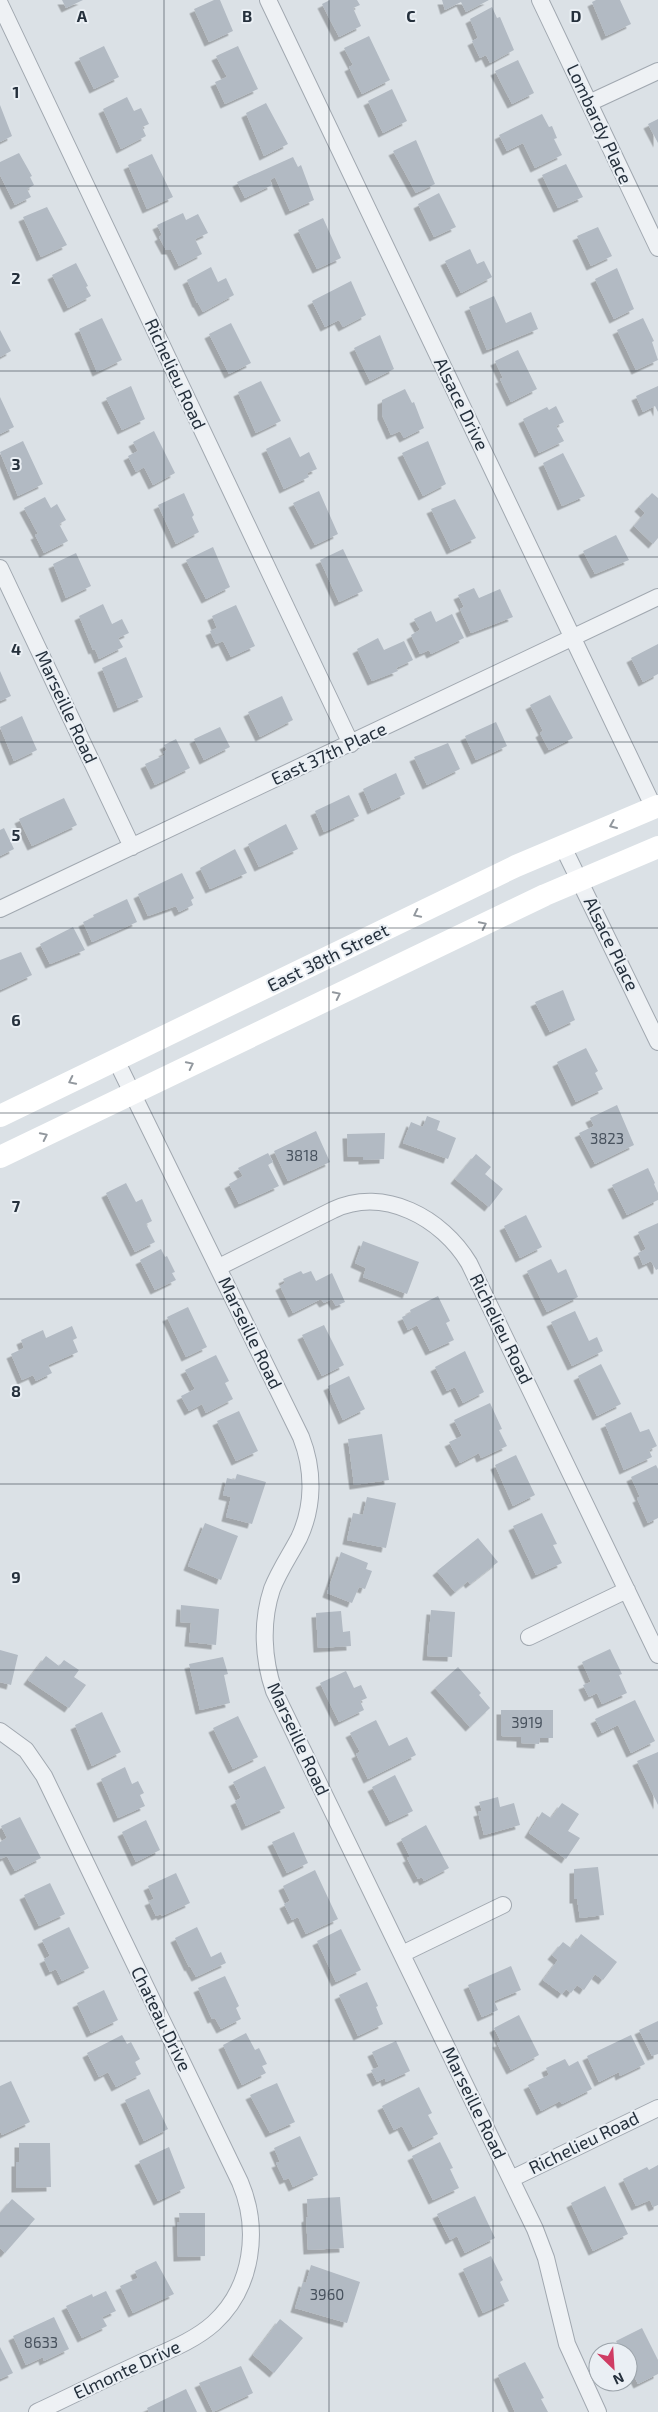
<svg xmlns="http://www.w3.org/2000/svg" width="658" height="2412" viewBox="0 0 658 2412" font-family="'Exo 2',sans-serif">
<defs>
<filter id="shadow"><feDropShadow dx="-4.5" dy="4.5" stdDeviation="0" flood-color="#0004"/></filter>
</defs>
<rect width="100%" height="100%" fill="#dbe1e6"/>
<path fill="#b2bac3" filter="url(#shadow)" d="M62 0H83L66 8Z
M214 0H220L233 31 209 42 194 9Z
M330 0H357L360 5 353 8 361 26 339 37 322 4Z
M442 0H489L466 12 461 2 445 10Z
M596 0H620L631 24 606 36 592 2Z
M492 7 497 18 500 17 514 50 490 63 486 55 480 58 472 41 478 38 470 19Z
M369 36 390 80 362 94 349 67 353 65 344 48Z
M104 46 119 77 94 89 79 58Z
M238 46 258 89 225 104 215 82 227 77 216 56Z
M518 60 534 93 512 104 495 71Z
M392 89 407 121 383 133 368 101Z
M127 97 134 111 141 108 149 124 142 127 146 136 121 149 103 109Z
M266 103 288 144 264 156 246 113Z
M0 105 12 136 0 142Z
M542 114 549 127 552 126 557 138 554 139 562 155 535 168 523 143 507 151 499 135Z
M658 119V143L648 124Z
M416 140 435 184 416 193 393 151Z
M19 153 32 176 30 177 34 185 27 189 31 197 15 205 0 175V162Z
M152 154 173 197 147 209 128 165Z
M293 157 298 167 301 165 314 200 290 211 275 177 270 180 272 185 245 198 237 182Z
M566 164 583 197 558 208 542 175Z
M439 193 456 227 434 237 418 204Z
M47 207 67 245 41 257 23 217Z
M183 213 186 220 198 214 208 233 195 239 202 254 179 266 171 250H166L159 237 162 235 157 225Z
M323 218 341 258 317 269 298 230Z
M598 227 612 256 591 266 577 236Z
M470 249 477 264 484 261 492 277 461 293 445 261Z
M76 263 88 286 86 287 91 296 68 308 52 275Z
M211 267 218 282 226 278 234 295 203 312 198 303H197L187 280Z
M617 268 634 309 614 319 595 279Z
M351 281 366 315 343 327 339 320 325 327 312 301Z
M494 296 506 323 531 312 538 329 487 350 469 307Z
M102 318 122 360 97 372 79 329Z
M643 318 654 341 652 342 658 360 636 370 617 330Z
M231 323 251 363 229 374 209 334Z
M0 330 11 351 0 357Z
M380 335 394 369 370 381 354 348Z
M518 350 537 389 511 402 500 379 503 378 495 361Z
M261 381 281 421 256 433 238 392Z
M131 386 145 419 122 430 106 398Z
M658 386V412L655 406 643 412 636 396Z
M405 389 412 403 414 402 424 428 404 438 400 431 391 435 382 415V400Z
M0 397 14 427 0 434Z
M556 406 564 422 556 426 564 441 539 453 523 419 547 407 549 410Z
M154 431 175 473 153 485 144 467 136 472 128 456 138 451 133 442Z
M290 437 300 457 309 452 317 469 307 473 309 477 284 489 266 449Z
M23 441 43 484 18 496 0 452Z
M428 441 446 484 423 496 402 453Z
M563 453 585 496 562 506 543 463Z
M319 491 338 534 315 545 293 503Z
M184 493 194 515 192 517 199 532 176 544 158 505Z
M652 493 658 498V538L653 544 634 526 645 513 639 507Z
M45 497 51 508 57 504 66 520 59 524 68 541 44 553 35 535 38 534 24 508Z
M455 499 476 538 451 550 431 509Z
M616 535 629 560 595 574 583 551Z
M213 547 230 587 206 599 186 560Z
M343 549 363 591 339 602 320 560Z
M76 553 91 586 66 598 53 564Z
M474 588 479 598 500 589 513 617 471 633 460 609 464 607 458 595Z
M103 604 112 624 122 619 129 633 118 638 123 647 99 659 95 649 93 650 79 616Z
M236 605 255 646 231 657 223 641 216 644 210 631 217 628 212 616Z
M431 611 436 622 452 614 464 638 431 654 429 650 420 654 411 635 420 630 414 619Z
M378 638 384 650 404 641 413 660 396 668 398 671 372 681 357 649Z
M658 644V674L643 682 631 658Z
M126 657 143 697 118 708 102 668Z
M0 671 11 696 0 701Z
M550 695 573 738 549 750 540 733 543 731 530 705Z
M282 696 293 720 260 737 248 712Z
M22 716 37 750 14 761 0 727Z
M496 722 507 746 476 760 465 736Z
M220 727 230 747 204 760 194 739Z
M176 739 190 768 155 785 145 764 165 755 163 752 167 750 164 745Z
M448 743 460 769 427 785 414 757Z
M396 773 405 794 372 810 363 789Z
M349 795 359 816 324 832 315 811Z
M64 798 77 825 32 846 19 819Z
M286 824 298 849 259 867 248 844Z
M4 828 14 849 0 856V830Z
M235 849 247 873 210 889 200 868Z
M182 873 194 898 191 900 193 905 179 912 176 906 148 916 138 894Z
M127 899 137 922 92 942 83 922 94 917 93 915Z
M73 927 85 950 50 964 40 944Z
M21 952 32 975 0 990V960Z
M563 990 575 1020 550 1032 535 1002Z
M586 1048 598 1071 595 1073 603 1089 576 1102 557 1062Z
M617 1105 634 1145 595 1164 579 1133 594 1126 590 1118Z
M427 1116 440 1121 437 1130 456 1138 448 1159 403 1143 411 1122 423 1127Z
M316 1131 330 1162 288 1181 274 1151Z
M385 1133 384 1159 363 1160V1157H348L347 1134Z
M268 1153 273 1162 268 1165 279 1186 239 1204 229 1184 243 1176 238 1168Z
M476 1154 491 1167 485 1174 503 1189 489 1207 455 1179Z
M648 1168 655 1183 654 1184 658 1193V1200L627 1215 612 1185Z
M126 1183 136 1202 142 1199 152 1221 146 1224 155 1242 135 1252 106 1193Z
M526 1215 542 1247 520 1258 504 1226Z
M658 1223V1269L656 1270 651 1261 643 1265 638 1253 646 1249 638 1232Z
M363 1241 419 1262 407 1294 363 1277 366 1268 355 1263Z
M161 1249 165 1257 167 1256 175 1272 172 1273 176 1280 155 1290 140 1260Z
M551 1259 558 1273 566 1269 578 1297 547 1312 527 1271Z
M301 1271 303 1274 311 1271 316 1281 332 1273 345 1302 336 1306 332 1299 324 1303 321 1299 293 1313 280 1286 285 1283 283 1279Z
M438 1296 450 1321 446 1323 454 1340 430 1351 417 1325 408 1330 402 1317 411 1313 410 1310Z
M188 1307 207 1347 186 1357 167 1317Z
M575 1311 589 1341 597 1337 603 1351 572 1366 551 1322Z
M324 1325 344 1365 322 1376 302 1335Z
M72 1326 77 1338 73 1340 78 1352 48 1365 52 1373 36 1381 33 1375 22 1380 11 1354 24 1348 21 1340 43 1330 46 1338Z
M465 1351 484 1392 463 1403 455 1387 447 1391 435 1367Z
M216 1355 229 1381 225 1383 233 1399 206 1413 202 1404 189 1411 181 1396 195 1389 185 1370Z
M601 1364 621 1404 597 1416 578 1376Z
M349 1376 365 1409 343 1420 328 1386Z
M490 1403 502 1429 499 1430 507 1446 481 1458 479 1453 460 1463 449 1442 462 1436 454 1420Z
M239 1411 258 1451 236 1461 217 1421Z
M631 1412 640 1432 649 1429 657 1446 649 1450 652 1457 624 1470 605 1424Z
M382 1434 389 1480 354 1485 348 1439Z
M516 1455 535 1495 513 1506 495 1465Z
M656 1465 658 1469V1518L648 1523 637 1498 640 1497 631 1477Z
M237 1474 266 1482 252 1524 226 1517 231 1497 223 1495 227 1478 235 1480Z
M367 1497 396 1503 386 1548 347 1540 353 1513 363 1515Z
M542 1513 557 1544 553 1545 562 1563 536 1575 513 1526Z
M205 1523 238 1536 221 1580 188 1566Z
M478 1538 498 1562 470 1584 468 1581 455 1592 437 1571Z
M341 1552 368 1563 366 1569 372 1571 365 1589 359 1587 352 1603 327 1593Z
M181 1605 219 1609 216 1645 189 1642 191 1623 180 1622Z
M431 1610 455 1612 452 1657 427 1656Z
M341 1611 343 1632 350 1631 351 1646 318 1648 316 1613Z
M610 1649 622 1674 619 1675 627 1693 602 1704 597 1693 589 1697 583 1685 591 1682 582 1662Z
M0 1650 18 1655 11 1685 0 1682Z
M46 1656 59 1666 64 1660 79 1670 74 1677 86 1685 69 1708 28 1680Z
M223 1657 228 1674 224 1675 230 1703 200 1710 189 1664Z
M458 1667 481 1693 479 1695 490 1708 470 1727 435 1688Z
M346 1671 354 1688 361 1685 367 1698 360 1701 364 1710 339 1722 320 1683Z
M635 1700 655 1741 631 1753 618 1725 602 1733 595 1719Z
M501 1710H553V1738H540L539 1744 521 1743V1737L501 1736Z
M102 1712 121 1752 92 1766 75 1725Z
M238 1716 258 1757 233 1769 213 1728Z
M376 1720 389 1746 407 1737 416 1755 368 1779 356 1754 360 1752 350 1733Z
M658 1752V1805L637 1761Z
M265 1766 285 1808 246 1826 235 1801 241 1798 233 1782Z
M125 1767 132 1784 138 1781 144 1793 140 1795 145 1806 118 1818 101 1779Z
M395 1775 413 1811 390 1822 372 1787Z
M498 1797 500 1807 514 1803 520 1825 484 1835 478 1812 482 1811 479 1802Z
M562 1803 579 1814 568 1831 580 1838 566 1859 529 1833 542 1812 551 1818Z
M20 1817 41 1858 15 1871 7 1856 0 1859V1842L7 1838 1 1826Z
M146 1820 160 1850 136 1862 122 1832Z
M426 1825 449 1868 424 1881 422 1877 418 1879 407 1858 410 1857 401 1839Z
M294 1832 308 1863 287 1873 272 1842Z
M598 1867 604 1915 580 1918 577 1899H574V1869Z
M315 1870 338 1919 306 1934 298 1917 292 1920 284 1904 290 1901 283 1886Z
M176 1873 190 1903 162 1916 161 1914 156 1916 149 1901 154 1899 148 1886Z
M50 1883 65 1914 39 1926 24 1895Z
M69 1927 89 1968 62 1981 56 1969 50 1972 44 1959 50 1956 42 1940Z
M197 1927 211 1957 221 1952 226 1963 196 1977 190 1966 189 1967 175 1938Z
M341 1929 361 1970 336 1982 317 1941Z
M581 1934 617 1962 603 1980 595 1974 584 1990 577 1985 571 1993 566 1989 562 1994 543 1980 558 1960 552 1955 563 1942 571 1948Z
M511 1966 521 1990 494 2001 498 2010 482 2017 468 1985Z
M225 1976 239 2006 236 2008 241 2019 221 2029 215 2018 212 2019 198 1988Z
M367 1982 378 2006 376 2007 383 2024 358 2036 339 1995Z
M104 1990 118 2020 91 2033 77 2003Z
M519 2015 539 2055 511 2070 497 2043 501 2042 494 2028Z
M658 2021V2054L652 2056 639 2030Z
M246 2033 255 2050 259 2048 267 2064 262 2066 266 2073 242 2085 223 2045Z
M122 2035 127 2044 131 2042 140 2059 135 2062 141 2074 116 2087 108 2072 99 2077 87 2053Z
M631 2035 645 2064 620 2076 619 2072 599 2082 587 2056Z
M396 2041 410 2071 386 2082 385 2078 377 2082 371 2070 379 2067 372 2052Z
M565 2059 569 2066 578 2061 592 2089 562 2104 560 2101 541 2111 528 2085 549 2075 546 2068Z
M11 2081 30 2122 2 2135 0 2131V2086Z
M277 2083 295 2122 270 2133 250 2095Z
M419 2087 432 2113 428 2115 438 2134 413 2147 402 2126 394 2130 382 2106Z
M149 2089 168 2129 144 2141 125 2100Z
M300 2136 318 2175 293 2187 289 2178 284 2180 276 2163 280 2162 274 2148Z
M440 2142 453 2168 450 2169 459 2188 433 2200 412 2156Z
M19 2143H50L51 2187 16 2188V2162H19Z
M169 2147 185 2188 158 2201 139 2161Z
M658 2165V2205L653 2207 650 2200 636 2206 623 2179 647 2167 649 2170Z
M605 2186 628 2234 593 2251 571 2203Z
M475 2196 495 2238 465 2253 457 2236 450 2240 437 2214Z
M340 2197 344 2248 308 2250 306 2218 308 2217 307 2199Z
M12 2199 35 2219 5 2253 0 2248V2213Z
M179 2213H205V2256L178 2257 177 2222H180Z
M491 2256 503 2280 500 2282 509 2301 483 2313 463 2269Z
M156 2261 174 2294 133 2313 120 2286 138 2278 135 2271Z
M311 2265 360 2282 347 2323 295 2308 303 2282 306 2283Z
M106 2291 116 2311 102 2317 107 2326 82 2338 66 2306 92 2294 93 2297Z
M54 2317 69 2349 44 2361 43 2357 26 2365 13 2336Z
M280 2319 303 2338 274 2373 253 2355Z
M642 2328 658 2360V2374L638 2384 628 2364V2352H622L616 2341Z
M0 2347 13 2373 0 2379Z
M525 2362 544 2398 541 2399 548 2412H515L498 2375Z
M241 2366 253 2393 213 2412 199 2383Z
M186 2389 197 2412H149L147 2408Z"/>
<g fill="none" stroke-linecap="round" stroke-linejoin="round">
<defs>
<path id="minor" d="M268 0 654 808
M540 0 658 248
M0 4 351 744
M589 103 658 71
M0 568 132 847
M563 847 658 1042
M0 909 658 597
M116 1060 301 1437C314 1470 314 1506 299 1538 290 1555 279 1571 272 1589 261 1622 263 1659 274 1691L535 2229 546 2258 567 2344 598 2412
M219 1267 333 1210C384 1186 442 1218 469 1263L658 1655
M529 1637 627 1590
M0 1731 26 1750 44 1776 240 2182C260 2229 253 2287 214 2323 192 2343 161 2353 134 2366 101 2381 69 2397 37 2412
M402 1954 503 1905
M511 2179 658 2108"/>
</defs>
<use href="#minor" stroke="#a1a8b0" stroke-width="18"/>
<use href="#minor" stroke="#eef1f4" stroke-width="16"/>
<path stroke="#fff" stroke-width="22" d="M0 1116 516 866 658 806
M0 1157 545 895 658 847"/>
</g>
<defs><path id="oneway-chevron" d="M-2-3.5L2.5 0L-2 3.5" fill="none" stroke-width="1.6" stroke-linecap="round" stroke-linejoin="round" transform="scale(1.25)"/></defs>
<g stroke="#92989e">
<use href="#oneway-chevron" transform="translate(613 825) rotate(157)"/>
<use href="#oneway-chevron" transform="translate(417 914) rotate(154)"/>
<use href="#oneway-chevron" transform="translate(483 925) rotate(-26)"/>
<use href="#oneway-chevron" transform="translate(337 995) rotate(-26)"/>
<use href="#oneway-chevron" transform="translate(190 1065) rotate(-26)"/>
<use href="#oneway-chevron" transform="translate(72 1081) rotate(154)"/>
<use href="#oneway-chevron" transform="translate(44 1136) rotate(-26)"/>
</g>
<path fill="none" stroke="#25303c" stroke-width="1" stroke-opacity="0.55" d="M164 0V2412M329 0V2412M493 0V2412M0 186H658M0 371H658M0 557H658M0 742H658M0 928H658M0 1113H658M0 1299H658M0 1484H658M0 1670H658M0 1855H658M0 2041H658M0 2226H658"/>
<g text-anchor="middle" stroke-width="4" stroke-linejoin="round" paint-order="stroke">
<g font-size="15" fill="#48525e">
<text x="607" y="1144">3823</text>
<text x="302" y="1161">3818</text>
<text x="527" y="1728">3919</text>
<text x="327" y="2300">3960</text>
<text x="41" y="2348">8633</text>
</g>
<g font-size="18" fill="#25303c" stroke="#eaeff4">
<text transform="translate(599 124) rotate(65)" y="6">Lombardy Place</text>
<text transform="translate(175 374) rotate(65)" y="6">Richelieu Road</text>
<text transform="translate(461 404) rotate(64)" y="6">Alsace Drive</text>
<text transform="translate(66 707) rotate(65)" y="6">Marseille Road</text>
<text transform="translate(329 754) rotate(-25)" y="6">East 37th Place</text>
<text transform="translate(611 944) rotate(64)" y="6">Alsace Place</text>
<text transform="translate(328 958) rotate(-26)" y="6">East 38th Street</text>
<text transform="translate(501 1329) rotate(64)" y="6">Richelieu Road</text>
<text transform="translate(250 1333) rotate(64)" y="6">Marseille Road</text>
<text transform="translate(298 1739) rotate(65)" y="6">Marseille Road</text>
<text transform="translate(161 2019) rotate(64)" y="6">Chateau Drive</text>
<text transform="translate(474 2103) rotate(64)" y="6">Marseille Road</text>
<text transform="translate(584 2143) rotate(-26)" y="6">Richelieu Road</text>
<text transform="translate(127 2370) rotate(-25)" y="6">Elmonte Drive</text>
</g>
</g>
<g font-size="16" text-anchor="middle" font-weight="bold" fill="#25303c" stroke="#eaeff4" stroke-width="4" stroke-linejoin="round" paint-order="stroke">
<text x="82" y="22">A</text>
<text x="247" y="22">B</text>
<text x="411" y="22">C</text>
<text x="576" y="22">D</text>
<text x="16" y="98">1</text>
<text x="16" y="284">2</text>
<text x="16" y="470">3</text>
<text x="16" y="655">4</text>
<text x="16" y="841">5</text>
<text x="16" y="1026">6</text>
<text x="16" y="1212">7</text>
<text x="16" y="1397">8</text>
<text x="16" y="1583">9</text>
</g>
<g transform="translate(613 2367) rotate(155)"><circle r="24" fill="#eaeff4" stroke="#9ba3aa"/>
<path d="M0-4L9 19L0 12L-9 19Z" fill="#cf3c63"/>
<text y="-8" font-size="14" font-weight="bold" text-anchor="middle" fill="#25303c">N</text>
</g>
</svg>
